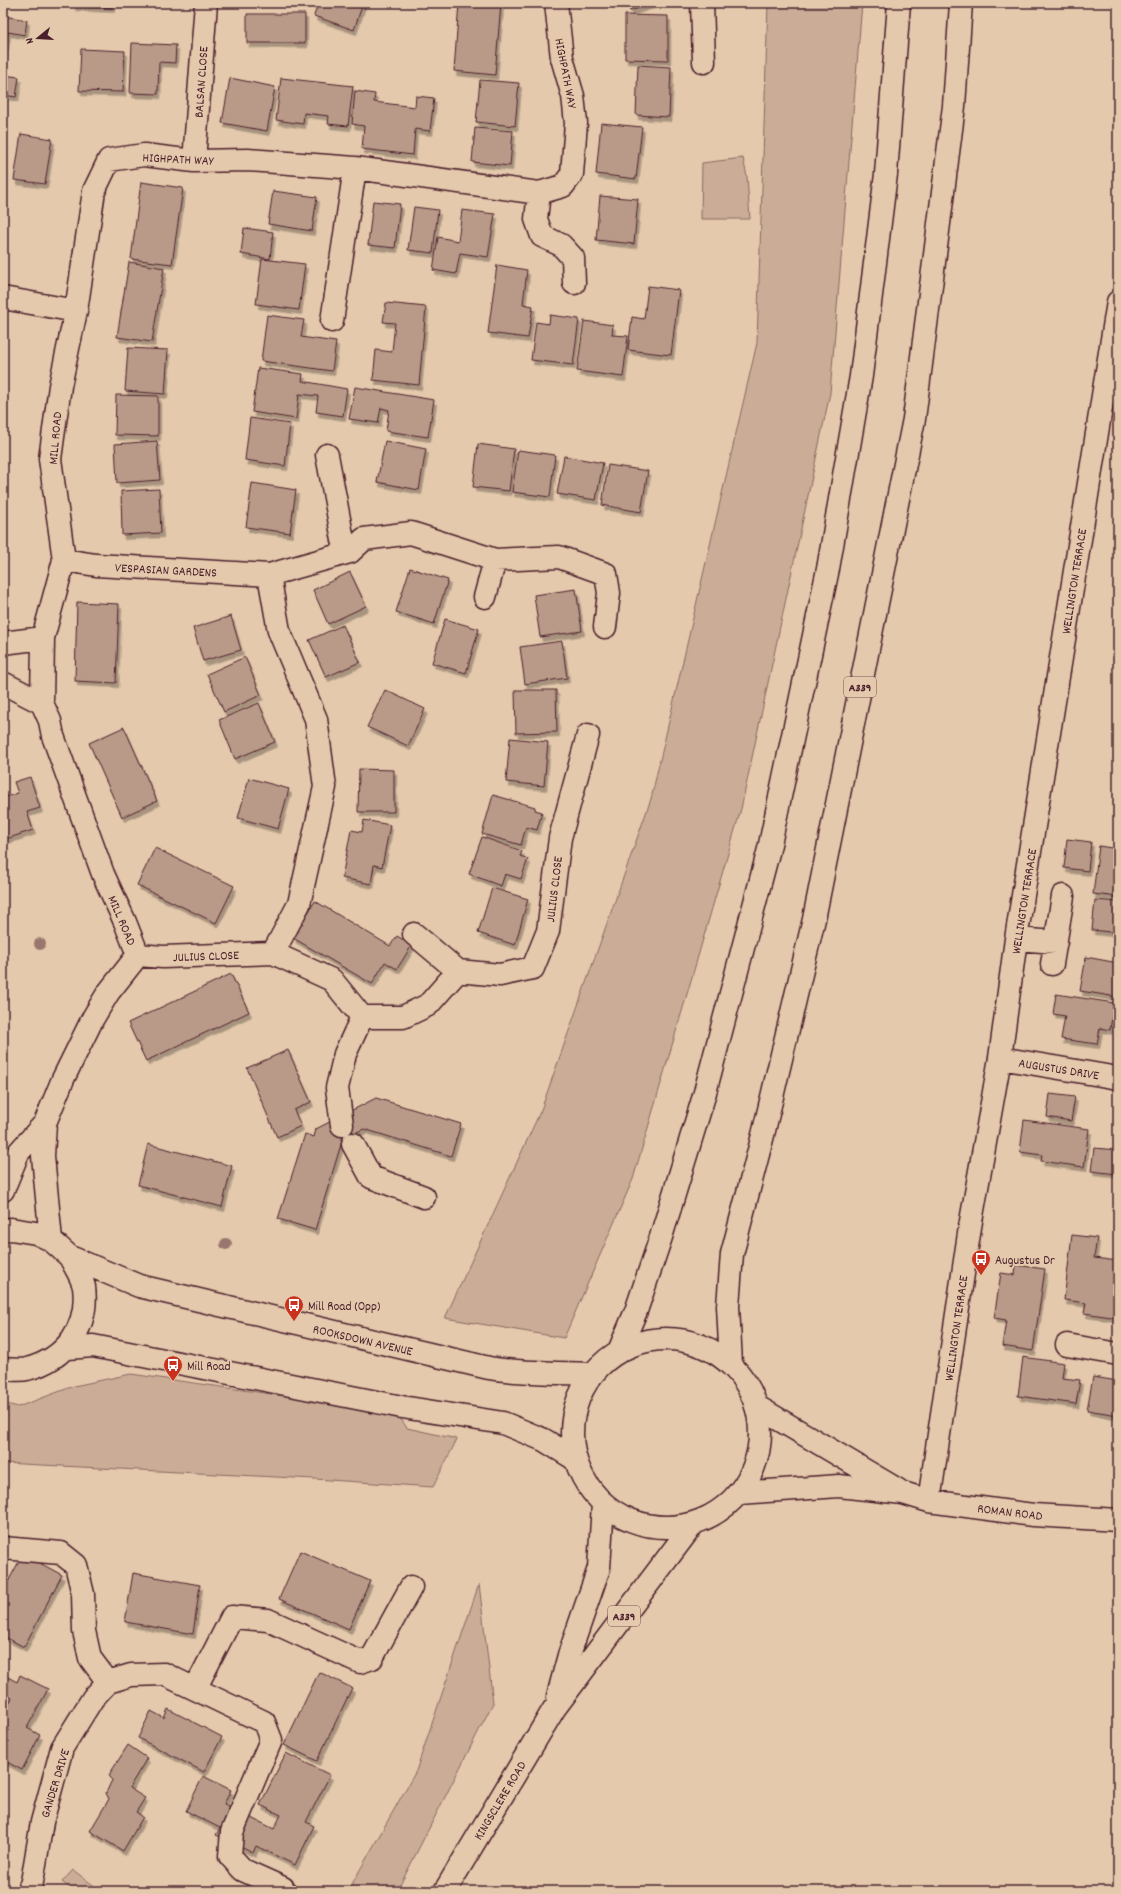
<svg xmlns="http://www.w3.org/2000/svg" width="1121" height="1894" viewBox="0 0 1121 1894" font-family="Dekko,sans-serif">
<defs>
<filter id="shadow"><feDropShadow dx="2.5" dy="4.5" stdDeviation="0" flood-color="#0004"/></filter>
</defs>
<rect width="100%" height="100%" fill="#e4c9ac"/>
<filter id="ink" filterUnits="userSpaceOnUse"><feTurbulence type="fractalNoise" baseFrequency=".025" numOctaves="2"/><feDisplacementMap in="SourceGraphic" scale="8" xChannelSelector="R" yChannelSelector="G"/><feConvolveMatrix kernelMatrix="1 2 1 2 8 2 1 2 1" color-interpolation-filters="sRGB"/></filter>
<g filter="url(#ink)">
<path fill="#cbad97" stroke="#8a6661" d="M768 3H862L830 393 741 809 633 1179 564 1338 445 1318 541 1110 651 799 757 343Z
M743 158 747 177 750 219H701L702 163Z
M131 1374 396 1412 407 1428 457 1439 433 1487 315 1479 3 1463V1403L18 1407 74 1386Z
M479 1584 493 1703 397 1891H348L416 1771Z
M73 1870 101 1891H74L62 1882Z"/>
<path fill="#b99a88" stroke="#4a1f2b" filter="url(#shadow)" d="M73 3H112V8L73 6Z
M318 3H363L354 30 314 16Z
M459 3H501L495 75 454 71Z
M627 3H654L630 11Z
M247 14H305V43H247Z
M625 15 668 16V60L625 59Z
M3 16 27 20 25 35 8 32 3 64Z
M132 43 176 45 175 63 159 62 158 94 130 93Z
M81 49 125 51 123 92 79 91Z
M638 65 671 67 669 117 636 115Z
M3 75 19 77 16 97 3 95Z
M230 78 275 87 267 131 222 123Z
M281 78 353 86 348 126 328 124 329 116 304 113 303 124 276 120Z
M480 80 519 83 515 126 476 122Z
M355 91 375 94 374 102 415 107 416 96 434 98 430 131 415 129 413 155 362 149 364 126 352 124Z
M601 123 642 127 636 179 596 174Z
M475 128 513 131 510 166 472 162Z
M21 134 52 139 45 184 14 180Z
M141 182 183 188 172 264 131 259Z
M273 191 317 197 312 231 268 224Z
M600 196 638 199 634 244 596 240Z
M373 201 400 204 395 248 368 245Z
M414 207 438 210 433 253 408 250Z
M462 210 495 214 488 257 460 253 456 274 433 270 438 237 458 241Z
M244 228 273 232 270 259 241 254Z
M262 259 305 264 299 310 256 304Z
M129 262 164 268 152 342 117 337Z
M497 265 527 270 523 304 533 306 528 338 488 333Z
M648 286 679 290 671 355 628 350 632 317 644 319Z
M386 303 426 307 419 385 373 380 376 350 392 352 395 323 383 322Z
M267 315 304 320 301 337 336 342 332 371 261 361Z
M550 315 579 319 573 365 531 360 536 322 549 324Z
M584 321 613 325 612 335 628 336 623 377 577 371Z
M128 348 168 350 165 394 125 391Z
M258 368 303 374 302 381 347 389 343 416 316 412 318 396 299 394 296 419 252 412Z
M355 387 434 400 428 437 386 431 389 410 381 408 378 423 349 419Z
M116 395 158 396V436L115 435Z
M250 418 290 424 285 466 245 460Z
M157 441 160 480 117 483 115 444Z
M385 441 426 449 419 490 377 482Z
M478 444 514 449 509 491 473 487Z
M518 450 555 455 550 497 512 492Z
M564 456 603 463 596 500 557 494Z
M608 465 648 471 641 512 602 505Z
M252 483 296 490 290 533 246 527Z
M159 489 161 533 122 535 121 491Z
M410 568 448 580 434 624 396 612Z
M350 572 366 606 328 624 313 590Z
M576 589 582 631 540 637 534 595Z
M77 602 119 604 116 683 75 681Z
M231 616 241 650 203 661 193 628Z
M445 619 479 629 466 673 432 663Z
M343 625 360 662 326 677 309 640Z
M562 641 567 678 525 684 520 647Z
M245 657 261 695 224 712 207 674Z
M385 690 425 709 408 746 367 727Z
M515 690H556L557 732 516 733Z
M259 703 275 742 235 759 219 720Z
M124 727 157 801 122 817 89 743Z
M510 738 548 742 544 786 506 782Z
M359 769 394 770V812H358Z
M30 777 40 808 27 812 33 830 3 840V798L18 793 14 782Z
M249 778 289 789 278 829 238 818Z
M493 795 535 807V810L542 812 537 830 526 827 521 845 482 834Z
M364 820 390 825 382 867 374 865 371 884 342 878 351 830 362 832Z
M482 837 522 851 520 856 528 859 521 879 505 874 501 886 469 874Z
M1067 839 1091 842 1088 871 1064 868Z
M1099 846 1118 849V897L1093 894Z
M155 848 234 886 216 923 137 885Z
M492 888 528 899 515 945 478 933Z
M1095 900 1118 902V933L1092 930Z
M315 901 390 946 397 936 412 945 397 969 385 962 372 984 293 938Z
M1086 957 1118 963V997L1080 991Z
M231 974 249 1012 146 1061 128 1023Z
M1056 994 1114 1003 1110 1030 1100 1028 1097 1044 1061 1039 1065 1016 1053 1014Z
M288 1050 311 1102 294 1110 301 1126 277 1137 247 1068Z
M1050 1094 1075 1097 1071 1121 1047 1117Z
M376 1098 461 1124 451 1156 364 1129 343 1138 315 1230 278 1219 305 1134 314 1137 316 1129Z
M1024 1120 1089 1129 1084 1167 1041 1161 1042 1155 1020 1152Z
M148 1144 232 1166 222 1207 138 1185Z
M1118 1145 1117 1174 1091 1171 1094 1148 1117 1150Z
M1072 1235 1097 1238 1094 1258 1118 1261V1318L1084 1313 1086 1303 1064 1300Z
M1016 1265 1045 1269 1033 1351 1002 1346 1006 1320 994 1318 1001 1273 1015 1275Z
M1023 1357 1064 1363 1062 1378 1080 1380 1076 1404 1018 1396Z
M1093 1377 1118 1381V1415L1087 1410Z
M300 1551 370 1581 349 1629 279 1599Z
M23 1554 62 1575 24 1647 3 1636V1591Z
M133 1573 200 1585 193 1634 125 1622Z
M319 1672 352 1688 317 1761 284 1745Z
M20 1675 48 1689 27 1728 40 1735 22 1770 3 1760V1715L12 1698 3 1693V1681L6 1676 17 1682Z
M168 1709 222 1737 204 1772 138 1738 151 1711 164 1718Z
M128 1745 147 1758 129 1788 145 1798 136 1812 143 1817 123 1851 90 1831 109 1799 106 1793 112 1780 109 1775Z
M286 1753 330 1775 306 1822 314 1826 295 1865 256 1846 253 1853 216 1835 220 1828 186 1811 203 1776 231 1790 224 1804 274 1829 281 1815 260 1805Z"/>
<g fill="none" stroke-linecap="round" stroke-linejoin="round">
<defs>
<path id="minor" d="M702 3 704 62
M194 161 206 3
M539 193 536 219 542 236 561 245 573 258 574 283
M3 298 76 311
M332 321 355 168
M327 455 343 540 350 552
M64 560 96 565 269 575 350 552 364 539 411 533 495 560 559 557 606 574 609 593 605 627
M269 575 279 631 316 719 325 787 299 904 273 953
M485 597 495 560
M3 643 43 638
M3 683 42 703
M414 934 458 971 500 975 533 968 548 931 560 838 588 735
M1016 939 1056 942
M138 955 125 922 103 874 53 736 50 721 42 703 43 638 64 560 50 459 60 386 76 311 94 191 109 160 144 155 194 161 248 160 355 168 539 193 563 186 572 174 576 123 573 96 562 58 556 3
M138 955 163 957 273 953 332 980 362 1017
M1052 964 1063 896
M362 1017H403L428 1005 458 971
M1000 1058 1118 1078
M45 1123 43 1156 51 1240
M342 1125 337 1088 345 1054 362 1017
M353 1144 371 1177 424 1197
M3 1190 18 1153 45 1123 63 1079 93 1018 108 993 138 955
M3 1230 11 1229 36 1233 51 1240 70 1257 139 1286 489 1368C523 1374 558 1372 592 1374
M1067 1345 1118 1354
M67 1348 93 1346 402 1407 503 1423 544 1440 575 1459
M3 1369C11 1369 20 1371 27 1369 66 1359 89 1327 84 1287 82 1277 74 1266 70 1257
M756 1406 898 1490
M739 1493 839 1486 903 1493 929 1501 1033 1515 1118 1520
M929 1501 970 1227 1000 1058 1016 939 1118 302
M3 1548 61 1553 76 1565 83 1594 84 1631 90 1658 108 1682
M195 1689 232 1617 268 1620 360 1662 372 1658 411 1587
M28 1891 32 1882 42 1822 62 1748 93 1698 108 1682 131 1675 164 1674 264 1722 271 1740 232 1832 230 1856 243 1870 283 1888"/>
<path id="highway" d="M572 1433a94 94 0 1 1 188 0a94 94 0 1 1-188 0Z
M619 1351 636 1311 661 1237 704 1096 769 849 828 569 861 376 886 174 899 3
M731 1364 728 1306 732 1254 763 1135 814 919 914 419 954 106 961 3
M558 1696 569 1655 599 1568 603 1504
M445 1891 554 1709 694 1523"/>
</defs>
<use href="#minor" stroke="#4a1f2b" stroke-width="25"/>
<use href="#highway" stroke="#4a1f2b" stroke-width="25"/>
<use href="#minor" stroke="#e4c9ac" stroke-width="22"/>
<use href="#highway" stroke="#e4c9ac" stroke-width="22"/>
</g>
<g fill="#9a776e">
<circle cx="40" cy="944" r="6"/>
<circle cx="226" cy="1244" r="6"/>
</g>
</g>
<defs>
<symbol id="bus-pin" viewBox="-11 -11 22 30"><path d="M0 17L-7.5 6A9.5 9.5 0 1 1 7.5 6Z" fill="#c8321e" stroke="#e4c9ac"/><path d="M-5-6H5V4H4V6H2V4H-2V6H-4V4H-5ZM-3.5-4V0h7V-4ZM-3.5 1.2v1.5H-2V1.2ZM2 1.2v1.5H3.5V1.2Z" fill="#fff"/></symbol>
</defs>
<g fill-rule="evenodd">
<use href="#bus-pin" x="970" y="1248" width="22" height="30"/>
<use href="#bus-pin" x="283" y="1294" width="22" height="30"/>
<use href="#bus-pin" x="162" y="1354" width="22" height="30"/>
</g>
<g text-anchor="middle" stroke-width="4" stroke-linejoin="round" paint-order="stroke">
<g fill="#e4c9ac" stroke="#785252" stroke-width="1">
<rect x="844" y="677" width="32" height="20" rx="3"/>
<rect x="608" y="1606" width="32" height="20" rx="3"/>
</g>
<g font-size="12" font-weight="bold" fill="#4a1f2b">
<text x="860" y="691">A339</text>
<text x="624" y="1620">A339</text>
</g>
<g font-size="13" fill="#4a1f2b" stroke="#e4c9ac">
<text transform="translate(567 73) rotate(79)" y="5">HIGHPATH WAY</text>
<text transform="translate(200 82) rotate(-86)" y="5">BALSAN CLOSE</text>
<text transform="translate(178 158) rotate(3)" y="5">HIGHPATH WAY</text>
<text transform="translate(54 438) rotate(-85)" y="5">MILL ROAD</text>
<text transform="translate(166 569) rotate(3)" y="5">VESPASIAN GARDENS</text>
<text transform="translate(1073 581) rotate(-81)" y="5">WELLINGTON TERRACE</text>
<text transform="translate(553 889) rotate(-83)" y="5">JULIUS CLOSE</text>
<text transform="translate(1023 901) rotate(-81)" y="5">WELLINGTON TERRACE</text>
<text transform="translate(123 920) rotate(67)" y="5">MILL ROAD</text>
<text transform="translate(206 955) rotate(-2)" y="5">JULIUS CLOSE</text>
<text transform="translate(1059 1068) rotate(9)" y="5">AUGUSTUS DRIVE</text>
<text transform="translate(955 1328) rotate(-82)" y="5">WELLINGTON TERRACE</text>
<text transform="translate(363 1339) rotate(13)" y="5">ROOKSDOWN AVENUE</text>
<text transform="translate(1010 1511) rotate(7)" y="5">ROMAN ROAD</text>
<text transform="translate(54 1783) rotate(-73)" y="5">GANDER DRIVE</text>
<text transform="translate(499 1800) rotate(-59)" y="5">KINGSCLERE ROAD</text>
</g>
<g font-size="13" fill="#4a1f2b" stroke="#e4c9ac" text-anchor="start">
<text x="995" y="1264">Augustus Dr</text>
<text x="308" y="1310">Mill Road (Opp)</text>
<text x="187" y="1370">Mill Road</text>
</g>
</g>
<rect width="1121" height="1894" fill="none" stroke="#e4c9ac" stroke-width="16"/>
<rect x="8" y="8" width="1105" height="1878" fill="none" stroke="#4a1f2b" stroke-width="1.5" filter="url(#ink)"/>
<g transform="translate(38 38) rotate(252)" stroke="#e4c9ac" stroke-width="3" paint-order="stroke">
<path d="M0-3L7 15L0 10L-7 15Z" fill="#4a1f2b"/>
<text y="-6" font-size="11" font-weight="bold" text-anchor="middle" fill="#4a1f2b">N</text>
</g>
</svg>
